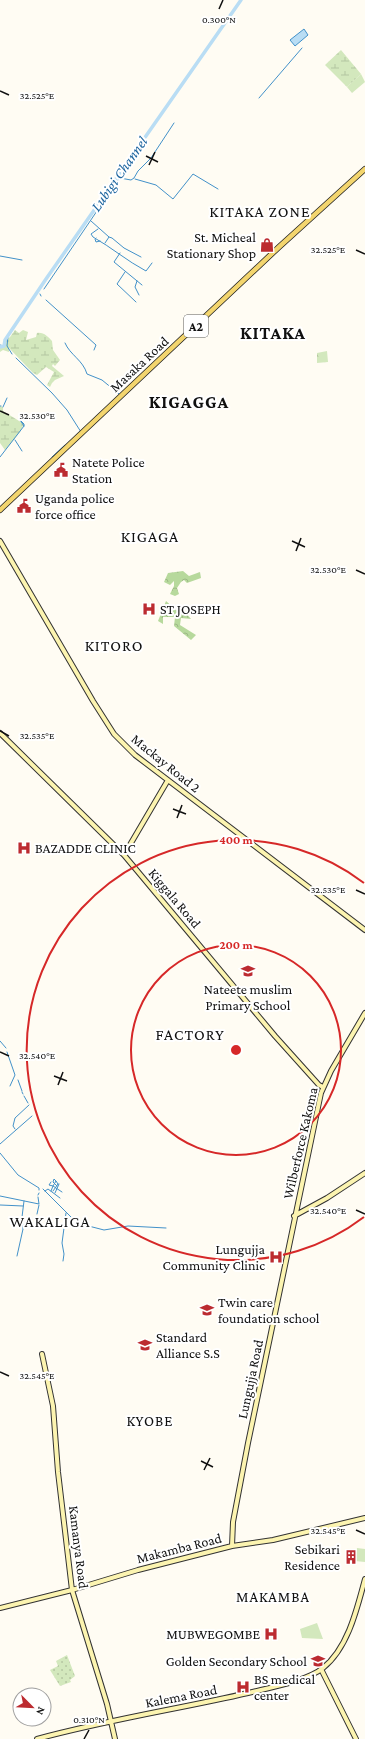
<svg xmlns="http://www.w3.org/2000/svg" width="365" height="1739" viewBox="0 0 365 1739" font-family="'Crimson Pro',serif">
<defs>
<pattern id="forest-crowns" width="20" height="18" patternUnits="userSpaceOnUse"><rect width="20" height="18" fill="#b7d99c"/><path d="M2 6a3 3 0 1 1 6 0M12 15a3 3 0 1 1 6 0" fill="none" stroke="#9cb985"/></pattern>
<pattern id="wetland-marsh" width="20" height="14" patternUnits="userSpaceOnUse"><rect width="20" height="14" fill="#d3e8bd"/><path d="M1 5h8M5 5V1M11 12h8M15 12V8" fill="none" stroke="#b4c6a1"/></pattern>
<pattern id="park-crowns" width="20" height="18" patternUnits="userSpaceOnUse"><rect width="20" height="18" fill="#d3e8bd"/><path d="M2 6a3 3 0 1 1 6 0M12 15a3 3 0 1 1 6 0" fill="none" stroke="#b4c6a1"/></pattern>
<pattern id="garden-dots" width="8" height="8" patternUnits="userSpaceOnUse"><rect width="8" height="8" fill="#d3e8bd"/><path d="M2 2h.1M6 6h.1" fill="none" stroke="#b4c6a1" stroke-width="1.8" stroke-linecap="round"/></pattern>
</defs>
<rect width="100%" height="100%" fill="#fffcf3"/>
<path fill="#d3e8bd" d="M361 74 365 82 352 93 347 87Z
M357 1548 365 1549V1562L355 1561Z
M317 1623 323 1639 302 1638 300 1629Z"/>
<path fill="url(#forest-crowns)" d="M183 571 189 576 200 572 201 578 187 583 184 580 181 582 177 588 179 594 175 596 170 594 174 586V581L170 585 164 582 168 573Z
M166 601 176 610 186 613 191 619 181 618 180 625 196 635 191 640 174 626 175 617H163V624L158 621Z"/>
<path fill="url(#wetland-marsh)" d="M341 50 361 74 347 87 325 65Z
M15 330 19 333 23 330 28 332 26 340 36 337 37 333C44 332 48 337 52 341L53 350 60 360 55 366 53 364 52 366 64 376 55 380 52 383 50 387 47 385 54 372 46 367 37 375 33 373 9 348V352L3 350 0 352V347L4 346 5 340 10 337Z
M0 406 3 407V411L24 424 20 432 5 450 0 443Z"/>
<path fill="url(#park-crowns)" d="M327 351 328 362 317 363V353Z"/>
<path fill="url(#garden-dots)" d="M67 1655 75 1676 70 1680 71 1682 60 1686 50 1670 58 1666 56 1661Z"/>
<path fill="#b9ddf4" stroke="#4291c9" d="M304 29 308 35 295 46 290 40Z"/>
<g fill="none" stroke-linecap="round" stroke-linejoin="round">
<path stroke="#4291c9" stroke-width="1" d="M259 98 302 48
M135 179 156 185 173 199 193 174 218 189
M91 221 109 237 105 243
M98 229 91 234 93 237C111 247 127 261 146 271L152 263
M109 237 112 238 124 248 141 257
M96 238 95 239 96 242 100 241
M120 253 114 262 142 285
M0 256 22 260
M125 272 117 284 136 302
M137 281 135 287 139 295
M44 289 118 180 120 178 131 180 134 178 138 171 151 158 174 123
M40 294 41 296
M46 300 96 345 94 350
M8 336 7 346 12 354
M65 343C70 355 83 360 87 374L102 380 119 394
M0 345 4 346
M16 358 52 393 67 410 81 432
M0 406H1
M3 407 7 398
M15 440 22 451
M0 457 24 426V424L20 420 24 426
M52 457 65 445
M0 1041 6 1048
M7 1052 15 1075 10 1086
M18 1080 22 1091
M22 1092 23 1094
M24 1096 28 1103
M15 1129 13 1126 15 1118 29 1105
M0 1144 32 1116
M0 1153 18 1175 39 1188V1190
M56 1181 54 1179 53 1182 57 1186
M51 1182 49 1185 53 1186 56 1181 58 1184
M43 1189 77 1223 104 1230 128 1226 166 1228
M45 1191 48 1189 60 1198
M51 1191 53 1186 62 1192
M53 1191 58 1184
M55 1193 59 1184
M38 1195 39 1193
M0 1196 39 1204 38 1197
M0 1205 23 1206
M37 1214 39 1205
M17 1256 23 1229 22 1217 24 1201
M63 1261 64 1254 62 1243 66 1213"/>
<path stroke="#b9ddf4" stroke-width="3.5" d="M0 347 4 346 5 340 46 279 241 0"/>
<defs>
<path id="secondary" d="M0 541 93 701 114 734 135 755 365 930
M0 733 124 855 275 1036 319 1085 323 1087
M124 855 168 780
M294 1216 327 1198 365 1173
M42 1354 53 1406 58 1472 72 1590 107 1704 115 1739
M232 1546 233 1522 248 1443 321 1093 331 1071 365 1013
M0 1608 72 1590 138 1570 232 1546 273 1540 365 1518
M321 1669 356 1739
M37 1739C106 1720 178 1709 248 1693 268 1688 307 1681 323 1668 348 1648 357 1609 365 1579"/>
<path id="primary" d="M0 510 279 247 365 169"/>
</defs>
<use href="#secondary" stroke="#323232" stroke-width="6"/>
<use href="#primary" stroke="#212121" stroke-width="6"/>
<use href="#secondary" stroke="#fcf4b0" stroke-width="4"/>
<use href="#primary" stroke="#f3d56e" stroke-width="4.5"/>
</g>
<path fill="none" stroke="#101010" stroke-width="1.5" d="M219 9 223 0M0 91 9 95M146 156 158 162M149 165 155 152M356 250 365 254M0 411 9 415M292 541 305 547M296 551 301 538M356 570 365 574M0 731 9 736M173 809 186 814M177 818 182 805M356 890 365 894M0 1052 9 1056M54 1076 67 1081M58 1085 63 1072M356 1210 365 1214M0 1372 9 1376M201 1461 213 1467M204 1470 210 1458M356 1530 365 1534M84 1739 89 1730"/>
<g fill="none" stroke="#d62828" stroke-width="2">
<circle cx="236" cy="1050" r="105"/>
<path d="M364 1217A210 210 0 1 1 364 883"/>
</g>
<defs>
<symbol id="shop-bare" viewBox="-9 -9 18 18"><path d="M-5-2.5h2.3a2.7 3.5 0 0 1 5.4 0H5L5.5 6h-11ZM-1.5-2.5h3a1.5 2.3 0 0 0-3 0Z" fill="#bc2b30" stroke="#fff" stroke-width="2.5" paint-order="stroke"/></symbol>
<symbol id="civic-bare" viewBox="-9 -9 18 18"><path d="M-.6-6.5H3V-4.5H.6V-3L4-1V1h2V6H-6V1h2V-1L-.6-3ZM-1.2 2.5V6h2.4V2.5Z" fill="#bc2b30" stroke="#fff" stroke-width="2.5" paint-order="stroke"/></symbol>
<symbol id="hospital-bare" viewBox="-9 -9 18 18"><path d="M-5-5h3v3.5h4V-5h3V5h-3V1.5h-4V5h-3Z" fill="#bc2b30" stroke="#fff" stroke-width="2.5" paint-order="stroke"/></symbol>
<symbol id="school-bare" viewBox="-9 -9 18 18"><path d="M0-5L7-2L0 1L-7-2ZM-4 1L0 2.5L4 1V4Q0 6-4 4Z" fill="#bc2b30" stroke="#fff" stroke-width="2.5" paint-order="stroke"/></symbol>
<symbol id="building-bare" viewBox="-9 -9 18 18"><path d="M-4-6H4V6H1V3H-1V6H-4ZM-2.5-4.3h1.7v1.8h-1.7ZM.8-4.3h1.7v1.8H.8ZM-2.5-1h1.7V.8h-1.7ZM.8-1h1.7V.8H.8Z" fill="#bc2b30" stroke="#fff" stroke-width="2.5" paint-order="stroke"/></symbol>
</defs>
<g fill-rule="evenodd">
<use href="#shop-bare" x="257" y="235" width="20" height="20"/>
<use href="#civic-bare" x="51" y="460" width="20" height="20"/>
<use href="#civic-bare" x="14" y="496" width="20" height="20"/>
<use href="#hospital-bare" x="139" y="599" width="20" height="20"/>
<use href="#hospital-bare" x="14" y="838" width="20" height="20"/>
<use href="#school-bare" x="238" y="961" width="20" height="20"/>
<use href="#hospital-bare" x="266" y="1247" width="20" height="20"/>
<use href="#school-bare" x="197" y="1300" width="20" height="20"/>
<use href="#school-bare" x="135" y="1335" width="20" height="20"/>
<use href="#building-bare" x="341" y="1547" width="20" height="20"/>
<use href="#hospital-bare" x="261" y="1624" width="20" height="20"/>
<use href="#school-bare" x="308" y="1651" width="20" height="20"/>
<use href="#hospital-bare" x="233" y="1677" width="20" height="20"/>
</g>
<g text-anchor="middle" stroke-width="4" stroke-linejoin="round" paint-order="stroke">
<rect fill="#fff" stroke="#585858" stroke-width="1" x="184" y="315" width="24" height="22" rx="3"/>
<g font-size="13" font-weight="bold" fill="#101010">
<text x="196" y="331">A2</text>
</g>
<g font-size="14" fill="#101010" stroke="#fff" text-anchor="start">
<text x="256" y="242" text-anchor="end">St. Micheal<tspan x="256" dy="16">Stationary Shop</tspan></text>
<text x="72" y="467">Natete Police<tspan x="72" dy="16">Station</tspan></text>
<text x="35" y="503">Uganda police<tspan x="35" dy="16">force office</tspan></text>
<text x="160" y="614">ST JOSEPH</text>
<text x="35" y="853">BAZADDE CLINIC</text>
<text x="248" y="994" text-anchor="middle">Nateete muslim<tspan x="248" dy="16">Primary School</tspan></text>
<text x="265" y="1254" text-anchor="end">Lungujja<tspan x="265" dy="16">Community Clinic</tspan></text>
<text x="218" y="1307">Twin care<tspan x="218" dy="16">foundation school</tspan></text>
<text x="156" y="1342">Standard<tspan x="156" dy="16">Alliance S.S</tspan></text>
<text x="340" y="1554" text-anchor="end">Sebikari<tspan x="340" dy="16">Residence</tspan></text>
<text x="260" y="1639" text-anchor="end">MUBWEGOMBE</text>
<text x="307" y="1666" text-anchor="end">Golden Secondary School</text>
<text x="254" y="1684">BS medical<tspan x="254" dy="16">center</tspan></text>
</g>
<g font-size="14" fill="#101010" stroke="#fff">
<text transform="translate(139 364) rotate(-43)" y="5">Masaka Road</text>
<text transform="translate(166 763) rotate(39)" y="5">Mackay Road 2</text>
<text transform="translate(175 898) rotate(50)" y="5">Kiggala Road</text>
<text transform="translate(300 1143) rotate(-77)" y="5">Wilberforce Kakoma</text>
<text transform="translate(250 1379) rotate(-78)" y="5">Lungujja Road</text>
<text transform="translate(79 1547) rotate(83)" y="5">Kamanya Road</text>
<text transform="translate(179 1548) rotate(-14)" y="5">Makamba Road</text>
<text transform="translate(181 1696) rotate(-11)" y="5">Kalema Road</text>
</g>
<g font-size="15" font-style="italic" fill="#1c649e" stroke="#fff">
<text transform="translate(119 174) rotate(-55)" y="5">Lubigi Channel</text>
</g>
<g font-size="15" letter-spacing="1" fill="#101010" stroke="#fff">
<text x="150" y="1426">KYOBE</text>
<text x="273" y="1602">MAKAMBA</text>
</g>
<g font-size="16" letter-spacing="1" fill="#101010" stroke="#fff">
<text x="260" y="217">KITAKA ZONE</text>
<text x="150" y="542">KIGAGA</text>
<text x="114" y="651">KITORO</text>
<text x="190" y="1040">FACTORY</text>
<text x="50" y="1227">WAKALIGA</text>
</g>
<g font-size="18" font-weight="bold" letter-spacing="1" fill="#101010" stroke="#fff">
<text x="273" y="339">KITAKA</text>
<text x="189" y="408">KIGAGGA</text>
</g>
</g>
<g font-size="10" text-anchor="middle" fill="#101010" stroke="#fff" stroke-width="4" stroke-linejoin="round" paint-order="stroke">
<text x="219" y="23">0.300°N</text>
<text x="37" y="99">32.525°E</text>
<text x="328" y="253">32.525°E</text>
<text x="37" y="419">32.530°E</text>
<text x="328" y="573">32.530°E</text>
<text x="37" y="739">32.535°E</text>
<text x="328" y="893">32.535°E</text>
<text x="37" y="1059">32.540°E</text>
<text x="328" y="1214">32.540°E</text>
<text x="37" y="1379">32.545°E</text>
<text x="328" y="1534">32.545°E</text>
<text x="89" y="1723">0.310°N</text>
</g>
<circle cx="236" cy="1050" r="6" fill="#d62828" stroke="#fff" stroke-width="2"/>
<g font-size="12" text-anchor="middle" font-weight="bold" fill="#d62828" stroke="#fff" stroke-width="4" stroke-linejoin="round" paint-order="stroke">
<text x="236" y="844">400 m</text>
<text x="236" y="949">200 m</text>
</g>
<g transform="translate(32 1707) rotate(114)"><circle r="19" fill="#ffffff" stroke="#9f9f9f"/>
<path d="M0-3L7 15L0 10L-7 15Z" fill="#bc2b30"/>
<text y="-6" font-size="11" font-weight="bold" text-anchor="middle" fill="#101010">N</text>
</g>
</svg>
